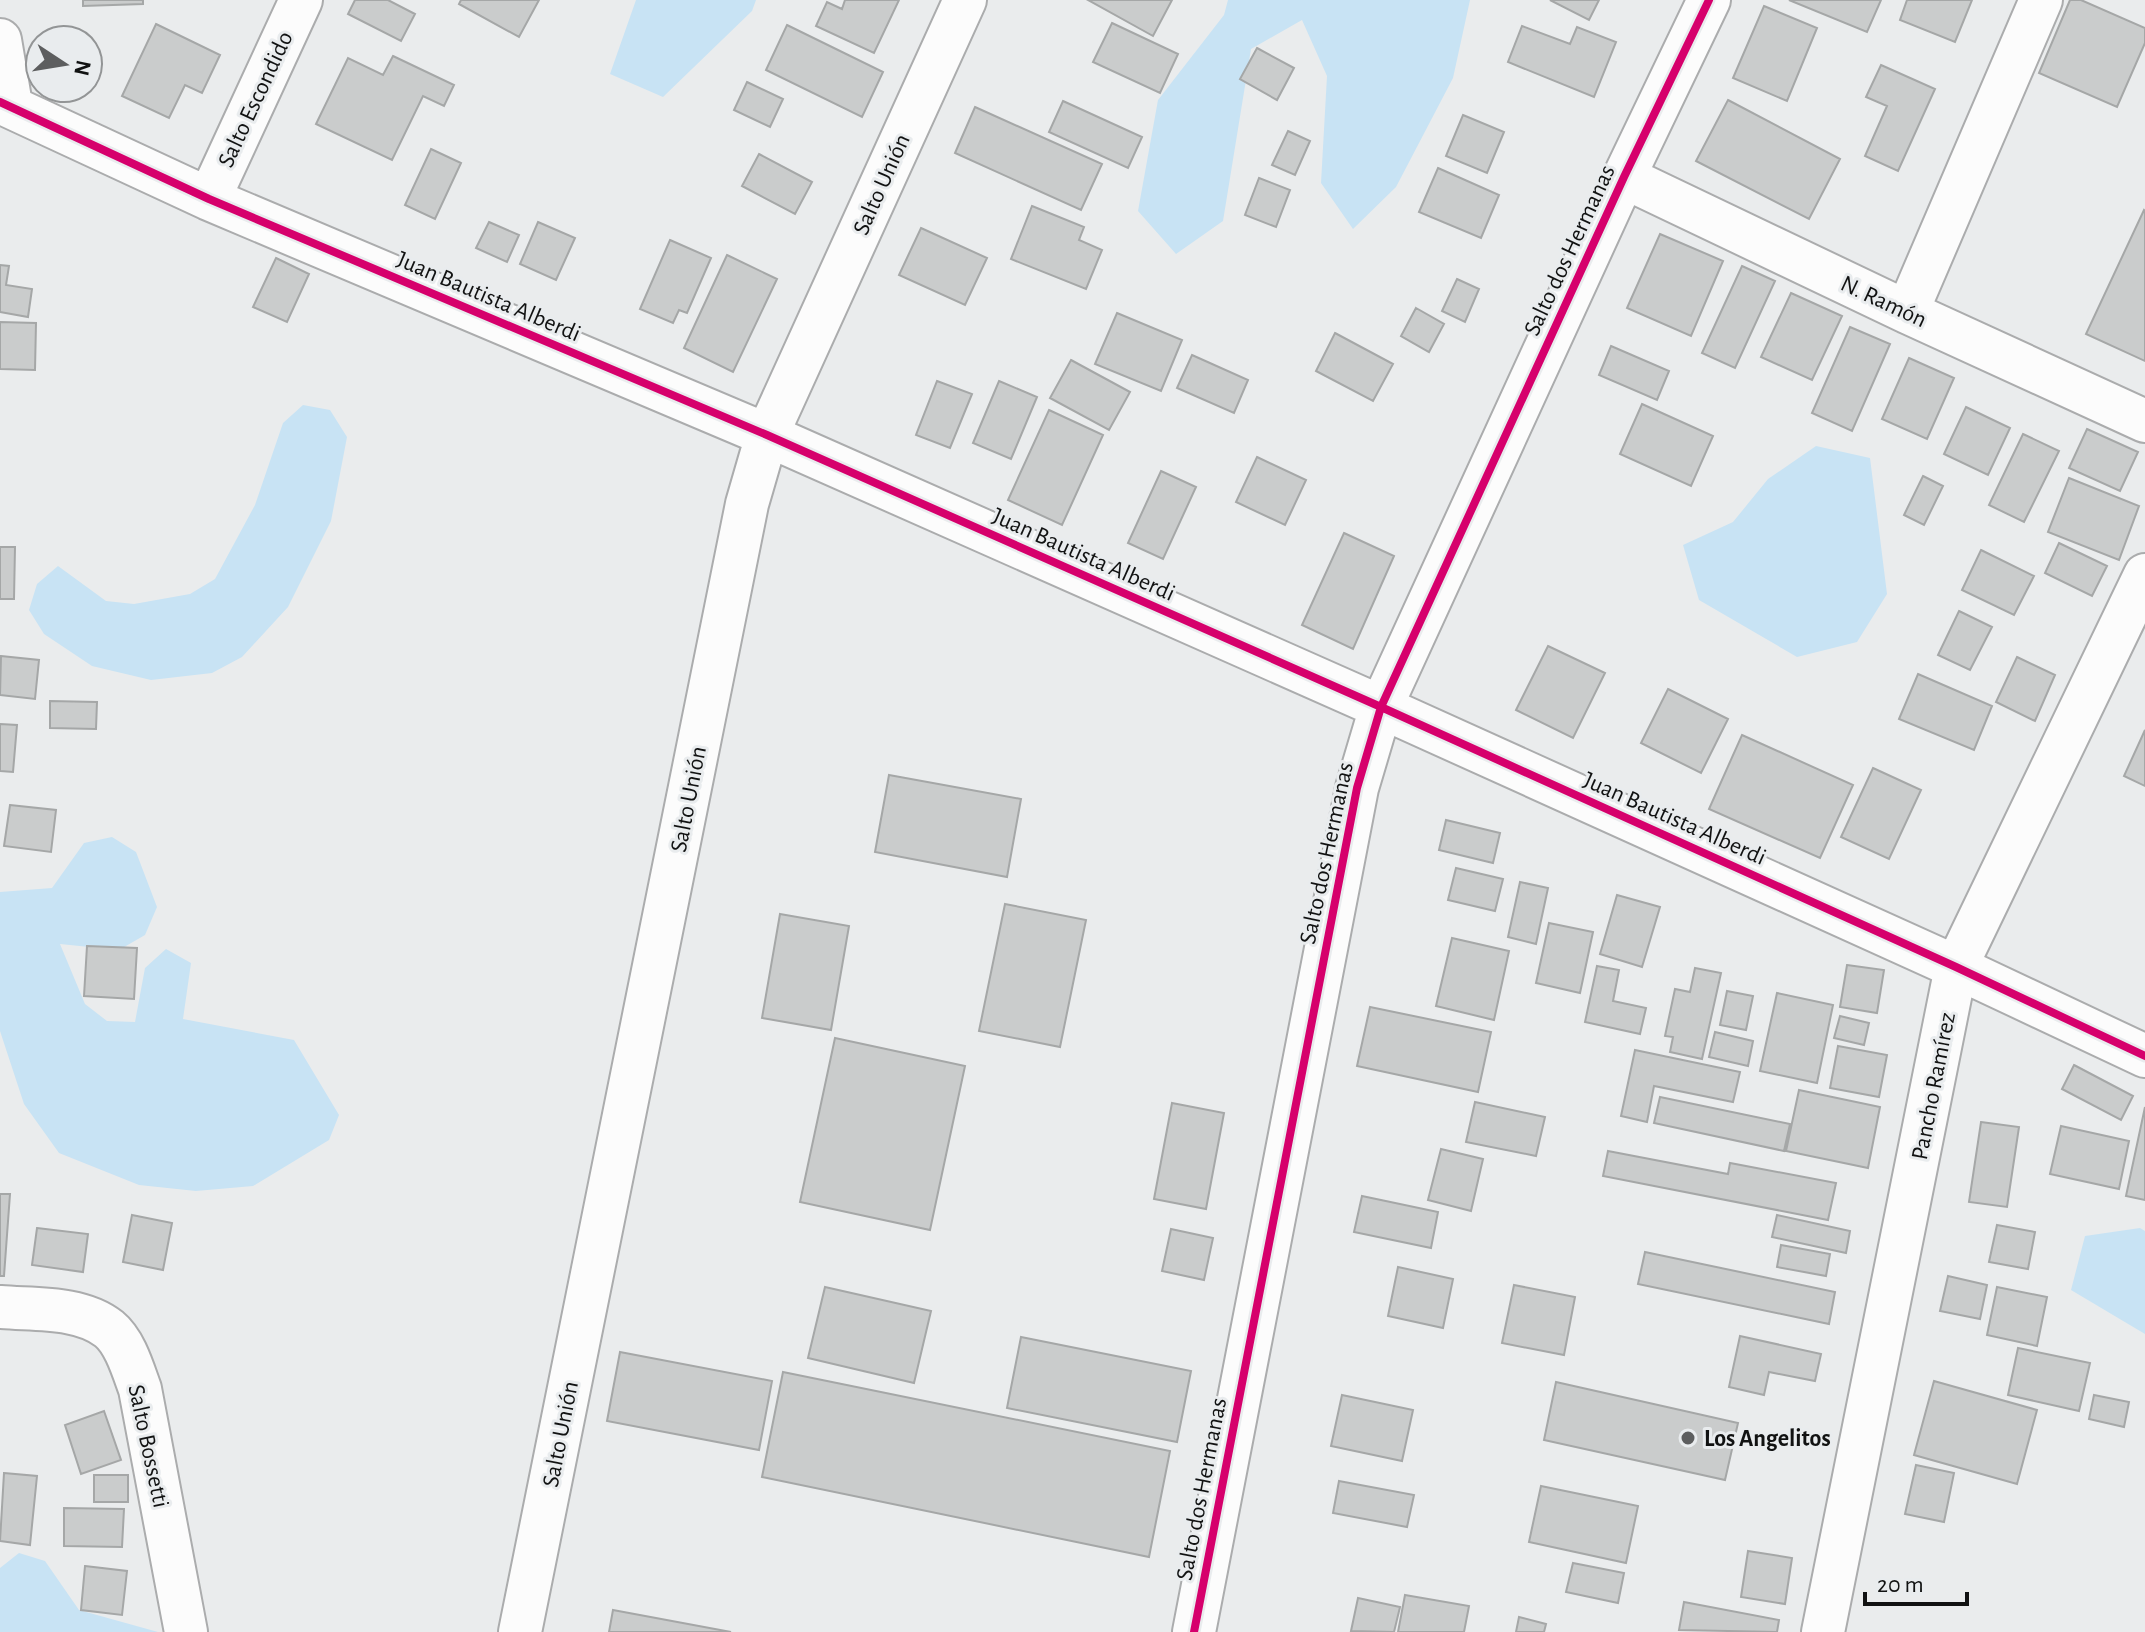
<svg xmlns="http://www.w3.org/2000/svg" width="2145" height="1632" viewBox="0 0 2145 1632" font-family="'Alegreya Sans',sans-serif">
<rect width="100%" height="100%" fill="#eaeced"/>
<path fill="#c8e3f4" d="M636 0H756L752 11 663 97 610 74Z
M1228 0H1470L1453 78 1396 187 1353 229 1321 183 1327 76 1302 20 1251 49 1223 221 1176 254 1138 211 1158 100 1224 15Z
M303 405 330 410 347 437 331 521 288 607 242 657 212 673 151 680 92 666 44 634 29 610 37 584 58 566 106 601 134 604 190 594 215 579 255 505 283 423Z
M1816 446 1870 458 1887 594 1857 642 1797 657 1699 600 1683 545 1733 522 1768 479Z
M112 837 136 852 157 907 145 935 119 950 60 944 85 1004 107 1021 135 1022 145 968 166 949 191 963 183 1019 294 1040 339 1115 329 1140 253 1186 196 1191 139 1185 59 1153 24 1104 0 1031V892L52 888 84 843Z
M2140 1228 2145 1231V1334L2071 1290 2085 1236Z
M19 1553 45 1561 79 1610 158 1632H0V1568Z"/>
<path fill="#cacccc" stroke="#a5a7a7" stroke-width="2" d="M83 0H143V4L83 6Z
M355 0H388L415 14 401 41 348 14Z
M461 0H539L519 37 459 4Z
M845 0H899L874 53 816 26 827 2 842 9Z
M1088 0H1172L1153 36Z
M1550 0H1599L1589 20Z
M1789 0H1881L1867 32Z
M1907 0H1972L1955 42 1900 20Z
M2070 0H2081L2145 28V43L2117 107 2039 73Z
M1764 6 1817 28 1787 101 1733 78Z
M1112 23 1178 54 1160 93 1093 62Z
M156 24 220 55 202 93 185 85 169 118 122 96Z
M787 25 883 72 862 117 766 70Z
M1522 26 1570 44 1577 27 1616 42 1594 97 1508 62Z
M1257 48 1294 68 1277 100 1240 79Z
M393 56 454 85 444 106 423 96 392 160 316 124 348 58 383 75Z
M1881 65 1935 89 1898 171 1865 156 1887 106 1866 97Z
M747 82 783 99 770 127 734 110Z
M1728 100 1840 159 1809 219 1696 161Z
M1063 101 1142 137 1128 168 1049 132Z
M975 107 1102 164 1081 210 955 153Z
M1463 115 1504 132 1487 173 1446 156Z
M1288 131 1310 141 1295 175 1272 165Z
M431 149 461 163 435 219 405 205Z
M759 154 812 182 795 214 742 186Z
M1438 168 1499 195 1481 238 1419 212Z
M1259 178 1290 190 1276 227 1245 215Z
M1032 206 1084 227 1079 240 1102 250 1086 289 1011 259Z
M2144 210 2145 211V361L2086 334Z
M489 222 519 235 507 262 476 248Z
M538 222 575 238 556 280 520 264Z
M921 228 987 258 965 305 899 275Z
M1660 234 1723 261 1691 336 1627 308Z
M670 240 711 258 687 313 679 310 673 323 640 309Z
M727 255 777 279 733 372 684 348Z
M276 258 309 274 287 322 253 307Z
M0 265 9 266 6 285 32 289 28 317 0 312Z
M1742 266 1775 281 1735 368 1702 353Z
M1457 279 1479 289 1465 322 1442 311Z
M1791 293 1842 316 1812 380 1761 357Z
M1416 308 1444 324 1429 352 1401 336Z
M1117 313 1182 340 1161 391 1095 364Z
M0 322 36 323 35 370 0 369Z
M1850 327 1890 344 1852 431 1812 413Z
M1335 333 1393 364 1373 401 1316 371Z
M1611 346 1669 371 1657 400 1599 375Z
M1192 355 1248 380 1234 413 1177 388Z
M1909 358 1954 378 1927 439 1882 419Z
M1071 360 1130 392 1109 430 1050 398Z
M937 381 972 394 950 448 916 435Z
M999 381 1037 397 1011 459 973 443Z
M1642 404 1713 436 1691 486 1620 454Z
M1966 407 2010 428 1988 475 1944 454Z
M1049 410 1103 435 1062 525 1008 500Z
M2087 429 2138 452 2120 491 2069 468Z
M2023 434 2059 451 2024 522 1989 505Z
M1257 457 1306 480 1285 525 1236 502Z
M1161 471 1196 487 1163 559 1128 543Z
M1923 476 1943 486 1924 525 1904 515Z
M2069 478 2139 506 2119 560 2048 532Z
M1344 533 1394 556 1353 649 1302 625Z
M2059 543 2107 566 2092 596 2045 573Z
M0 547H15L14 599H0Z
M1981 550 2034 576 2014 615 1962 590Z
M1959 611 1992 627 1970 670 1938 655Z
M1548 646 1605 673 1573 738 1516 710Z
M1 656 39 660 35 699 0 695Z
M2017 657 2055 675 2035 721 1996 702Z
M1918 674 1992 706 1974 750 1899 719Z
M1668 689 1728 719 1701 773 1641 743Z
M50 701 97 702 96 729 50 728Z
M0 724 17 725 13 772 0 771Z
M2145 730V786L2124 776Z
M1742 735 1853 785 1820 858 1709 809Z
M1873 768 1921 790 1889 859 1841 837Z
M889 775 1021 799 1007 877 875 852Z
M10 805 56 810 51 852 4 846Z
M1446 820 1500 833 1493 863 1439 850Z
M1456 868 1503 879 1495 911 1448 900Z
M1520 882 1548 888 1536 944 1508 937Z
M1617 895 1660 907 1642 967 1600 954Z
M1005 904 1086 920 1060 1047 979 1031Z
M780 914 849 926 831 1030 762 1018Z
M1549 923 1593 932 1580 993 1536 983Z
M1452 938 1509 951 1494 1020 1436 1006Z
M87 946 137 948 134 999 84 996Z
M1847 965 1884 970 1877 1013 1840 1007Z
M1597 966 1619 970 1613 1001 1646 1008 1640 1034 1585 1022Z
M1695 968 1721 973 1702 1059 1670 1052 1673 1037 1665 1036 1675 989 1690 992Z
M1727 991 1753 996 1746 1030 1720 1025Z
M1777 993 1833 1005 1817 1083 1760 1071Z
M1370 1007 1491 1032 1478 1092 1357 1066Z
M1840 1016 1869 1023 1864 1045 1834 1038Z
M1715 1032 1753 1041 1748 1066 1709 1057Z
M835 1038 965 1066 930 1230 800 1202Z
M1838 1046 1887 1055 1879 1097 1830 1088Z
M1635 1050 1740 1072 1733 1102 1654 1086 1647 1122 1621 1116Z
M2074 1065 2133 1096 2121 1120 2062 1089Z
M1799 1090 1880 1107 1868 1168 1786 1151Z
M1660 1097 1790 1124 1784 1151 1654 1123Z
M1475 1102 1545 1117 1536 1156 1466 1142Z
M1172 1103 1224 1113 1206 1209 1154 1199Z
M2145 1107V1200L2126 1196Z
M1981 1122 2019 1127 2007 1207 1969 1202Z
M2061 1126 2129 1141 2119 1189 2050 1174Z
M1441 1149 1483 1159 1471 1211 1428 1200Z
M1608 1151 1728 1174 1730 1163 1836 1183 1828 1220 1603 1176Z
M0 1194H10L4 1276H0Z
M1362 1196 1438 1212 1431 1248 1354 1232Z
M132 1215 172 1223 163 1270 123 1262Z
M1777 1215 1850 1231 1846 1253 1772 1237Z
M1997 1225 2035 1232 2028 1269 1989 1262Z
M37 1228 88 1234 83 1272 32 1265Z
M1171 1229 1213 1238 1204 1280 1162 1271Z
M1781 1245 1830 1254 1826 1276 1777 1267Z
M1645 1252 1835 1292 1829 1324 1638 1284Z
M1398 1267 1453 1279 1443 1328 1388 1316Z
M1948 1276 1987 1285 1980 1319 1940 1311Z
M1514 1285 1575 1297 1564 1355 1502 1343Z
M825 1287 931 1311 914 1383 808 1358Z
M1997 1287 2047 1297 2037 1346 1987 1335Z
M1740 1336 1821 1354 1815 1381 1769 1372 1764 1395 1729 1387Z
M1021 1337 1191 1371 1177 1442 1007 1408Z
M2018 1348 2090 1363 2079 1411 2008 1395Z
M620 1352 772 1381 759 1450 607 1421Z
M783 1372 1170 1451 1149 1557 762 1477Z
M1934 1381 2037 1410 2017 1484 1914 1455Z
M1556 1382 1738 1423 1725 1480 1544 1440Z
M1342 1395 1413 1410 1402 1461 1331 1446Z
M2094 1395 2129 1402 2124 1427 2089 1419Z
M104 1411 121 1460 81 1474 65 1425Z
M1916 1465 1954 1473 1944 1522 1905 1514Z
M4 1473 37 1476 30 1545 0 1541Z
M94 1475H128V1502H94Z
M1339 1481 1414 1495 1407 1527 1333 1513Z
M1541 1486 1638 1506 1626 1563 1529 1542Z
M64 1508 124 1509 122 1547 64 1546Z
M1748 1551 1792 1558 1785 1604 1741 1597Z
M1573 1563 1624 1573 1618 1603 1566 1592Z
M85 1566 127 1571 122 1615 81 1610Z
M1405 1595 1469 1606 1464 1632H1398Z
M1358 1598 1400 1607 1394 1632 1351 1631Z
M1684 1602 1779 1620 1777 1632 1679 1630Z
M613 1610 731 1632H609Z
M1519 1617 1546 1624 1544 1632H1516Z"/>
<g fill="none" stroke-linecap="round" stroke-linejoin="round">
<defs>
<path id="minor" d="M0 40 11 105
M0 102 209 199 767 435 1381 707 1956 967 2145 1056
M1624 177 1907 312 2145 421
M209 199 301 0
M1907 312 2041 0
M0 1307C34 1310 80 1306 109 1329 125 1342 133 1370 140 1389L186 1632
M520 1632 747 504 767 435 965 0
M1194 1632 1357 788 1381 707 1624 177 1709 0
M1823 1632 1956 967 2145 575"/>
</defs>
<use href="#minor" stroke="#abacad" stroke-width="46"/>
<use href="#minor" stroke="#fcfcfc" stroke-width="42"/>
<defs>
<path id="cycleway" d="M0 102 209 199 767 435 1381 707 1956 967 2145 1056
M1194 1632 1357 788 1381 707 1624 177 1709 0"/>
</defs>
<use href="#cycleway" stroke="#e9ecee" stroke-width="13"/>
<use href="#cycleway" stroke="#d6006c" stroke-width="8"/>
</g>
<circle fill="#5d5e5f" stroke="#e9ecee" stroke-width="3" cx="1688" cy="1438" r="8"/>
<g text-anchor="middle" stroke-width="6" stroke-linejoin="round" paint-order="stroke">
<g font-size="24" fill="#111212" stroke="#e9ecee">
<text transform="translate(255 99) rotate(-65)" y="8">Salto Escondido</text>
<text transform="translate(881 184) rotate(-66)" y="8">Salto Unión</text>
<text transform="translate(1569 250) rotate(-65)" y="8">Salto dos Hermanas</text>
<text transform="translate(489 296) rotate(23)" y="8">Juan Bautista Alberdi</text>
<text transform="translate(1884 301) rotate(25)" y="8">N. Ramón</text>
<text transform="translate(1084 554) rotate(24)" y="8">Juan Bautista Alberdi</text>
<text transform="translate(688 799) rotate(-79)" y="8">Salto Unión</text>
<text transform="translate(1675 818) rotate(24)" y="8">Juan Bautista Alberdi</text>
<text transform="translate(1326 853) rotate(-78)" y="8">Salto dos Hermanas</text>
<text transform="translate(1933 1086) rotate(-79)" y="8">Pancho Ramírez</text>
<text transform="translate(560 1434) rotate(-79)" y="8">Salto Unión</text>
<text transform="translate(149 1446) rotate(78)" y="8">Salto Bossetti</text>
<text transform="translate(1201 1489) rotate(-79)" y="8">Salto dos Hermanas</text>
</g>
<g font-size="24" font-weight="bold" fill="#111212" stroke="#e9ecee" text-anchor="start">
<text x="1704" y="1446">Los Angelitos</text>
</g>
</g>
<g transform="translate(64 64) rotate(102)"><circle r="38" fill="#e9ecee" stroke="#939596" stroke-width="2"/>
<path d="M0-6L14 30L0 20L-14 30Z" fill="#5d5e5f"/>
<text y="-12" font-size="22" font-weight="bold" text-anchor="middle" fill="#111212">N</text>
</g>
<path d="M1865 1592v12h102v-12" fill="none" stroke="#111212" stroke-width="4"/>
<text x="1877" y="1592" font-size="24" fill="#111212" stroke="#e9ecee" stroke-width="6" paint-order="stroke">20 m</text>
</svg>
